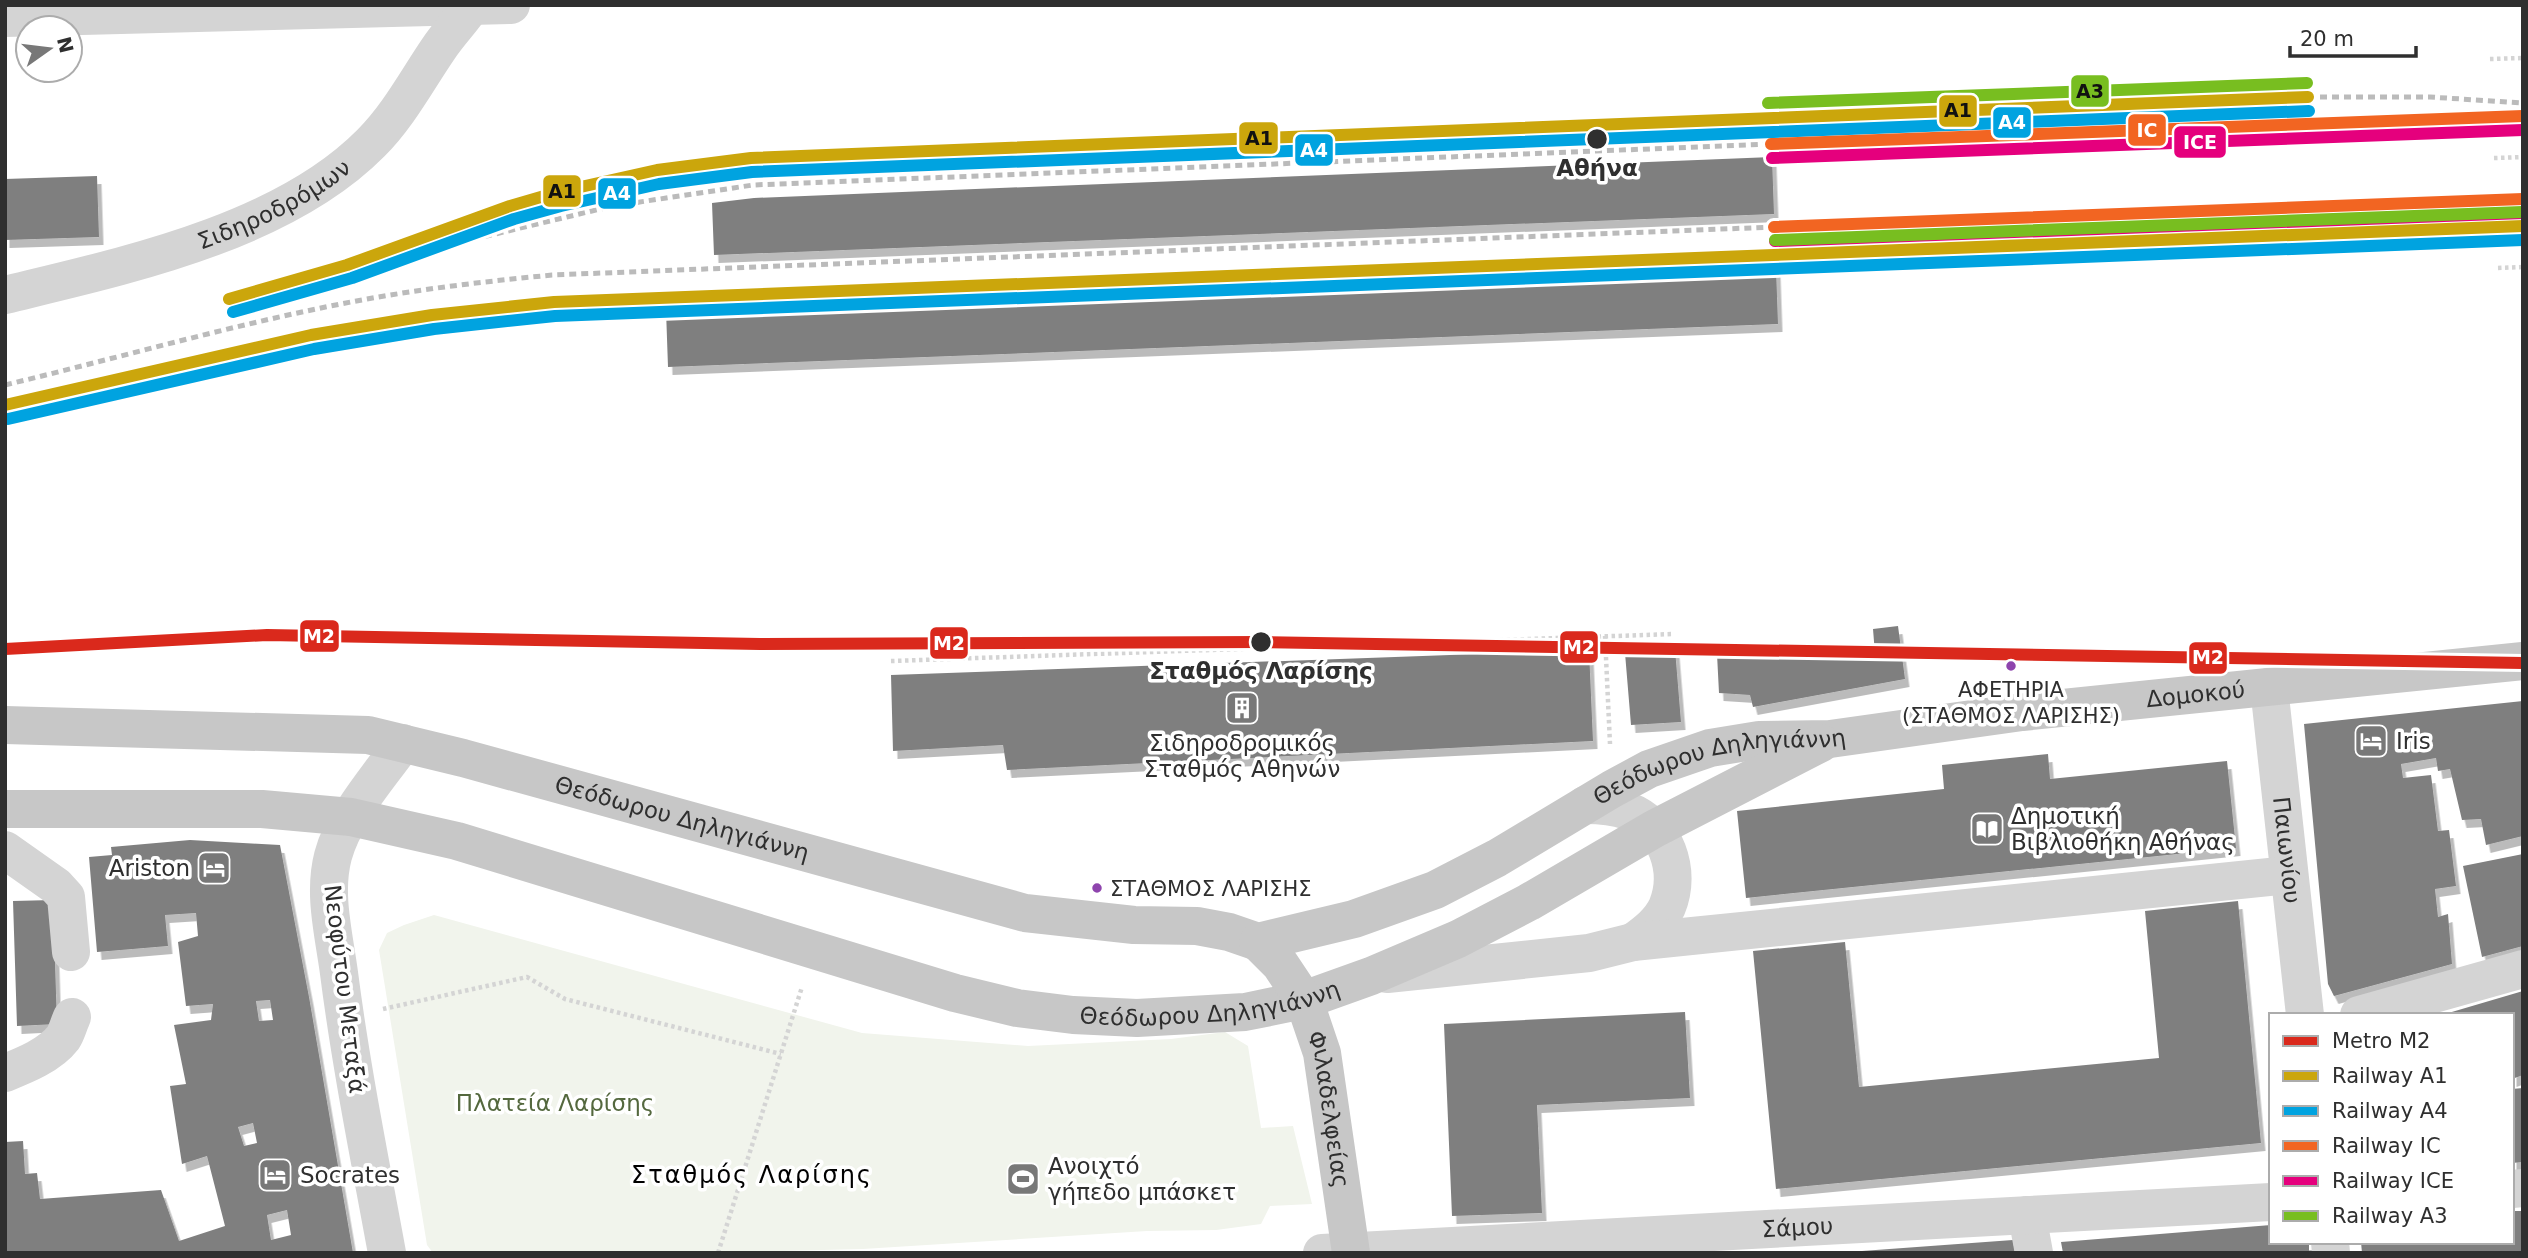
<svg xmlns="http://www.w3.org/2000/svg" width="2528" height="1258" viewBox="0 0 2528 1258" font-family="'DejaVu Sans',sans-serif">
<defs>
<filter id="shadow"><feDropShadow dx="4.5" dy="8" stdDeviation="0" flood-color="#0004"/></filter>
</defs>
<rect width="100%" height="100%" fill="#fff"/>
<path fill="#f1f4ec" d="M434 915 862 1033 1028 1046 1171 1039 1225 1032 1248 1046 1261 1128 1293 1126 1312 1204 1270 1206 1261 1224 1216 1230 1147 1231 863 1249 705 1253H433L427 1245 379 950 387 933 404 925Z"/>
<path fill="#7f7f7f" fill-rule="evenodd" filter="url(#shadow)" d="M1772 157 1774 214 714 255 712 203 754 198Z
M97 176 99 237 5 240V179Z
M1776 268 1778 324 668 367 666 310Z
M1898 626 1905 679 1753 707 1750 695 1719 693 1717 654 1810 649 1813 660 1875 654 1873 629Z
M1675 649 1681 722 1631 725 1625 653Z
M1589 650 1593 741 1007 770 1003 745 893 751 891 675Z
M2523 701V836L2486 845 2481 819 2462 820 2450 769 2438 771 2436 758 2401 764 2403 778 2431 775 2438 831 2449 830 2456 886 2435 889 2438 917 2448 914 2452 964 2334 996 2328 984 2304 724Z
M2048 754 2050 779 2227 761 2236 848 1746 898 1737 811 1944 789 1942 765Z
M190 840 280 845 309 997 353 1253H5V1142L23 1141 25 1174 37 1173 40 1199 161 1190 179 1241 225 1226 207 1156 182 1164 170 1086 186 1084 174 1025 211 1020 213 1004 186 1006 178 942 198 936 196 913 165 915 168 946 97 952 89 857 112 855 111 847ZM270 1000 273 1020 259 1021 256 1001ZM253 1123 257 1143 244 1146 238 1127ZM287 1210 291 1235 271 1240 267 1215Z
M2523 854V946L2482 957 2463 866Z
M53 900 57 1024 17 1026 13 901Z
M2238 901 2261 1143 1776 1189 1753 951 1845 942 1859 1087 2159 1058 2145 911Z
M2523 991V1075L2512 1079V1015L2445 1014Z
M1685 1012 1690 1098 1537 1105 1542 1213 1452 1216 1444 1024Z
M2523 1088V1162L2512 1163V1089Z
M2512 1211H2523V1253H2362L2361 1242H2512Z
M2271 1225V1242H2309V1253H2063L2061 1242Z
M2013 1240 2015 1253H1862V1251Z"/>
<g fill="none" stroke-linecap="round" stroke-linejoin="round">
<path stroke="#d4d4d4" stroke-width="4.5" stroke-dasharray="3.5 3.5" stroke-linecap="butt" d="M2490 59 2523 58
M2494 158 2523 157
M2498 268 2523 267
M1605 636 1610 744
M891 661 1673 634
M383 1009 527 977 565 999 781 1054
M718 1253 802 987"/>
<g stroke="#d4d4d4" stroke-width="38">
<path d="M5 18 511 5"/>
<path id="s1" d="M5 295C124 266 282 233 371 143 399 115 417 80 439 48 449 33 462 20 472 5"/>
<path id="s2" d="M2269 687 2305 1015"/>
<path d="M1585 805C1599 805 1614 806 1628 811 1666 825 1682 871 1667 907 1660 922 1647 932 1633 942"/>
<path d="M5 850 56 886 66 897 71 952"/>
<path d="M1387 974 1589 953 1633 942 2289 875"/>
<path d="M2359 1015 2523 969"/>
<path d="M5 1073C25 1065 50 1055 63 1038 67 1032 69 1023 72 1017"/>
<path d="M2512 1189 2523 1188"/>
<path d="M2027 1215 2034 1253"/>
<path d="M2330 1242 2331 1253"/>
<path d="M387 1253C370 1160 351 1067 339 973 334 935 323 894 333 856 344 815 379 777 403 743"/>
<path id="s3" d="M1322 1253 2271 1202"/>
</g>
<g stroke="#c7c7c7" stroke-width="38">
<path id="s4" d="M5 725 368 735 463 758 1025 913 1134 925 1197 926 1229 932 1258 942 1354 919 1435 890 1497 858 1612 789 1649 769 1710 748 1759 740 1830 739 2022 712 2523 661"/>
<path id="s5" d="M5 809H262L351 817 457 841 955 993 1017 1008 1073 1015 1137 1018 1245 1012 1304 1000 1371 976 1458 939 1529 902 1654 829 1821 743"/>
<path id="s6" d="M1258 942 1280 964 1304 1000 1322 1053 1351 1253"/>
</g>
<path stroke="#bbb" stroke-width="5" stroke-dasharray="7 5" stroke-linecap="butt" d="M2308 97H2430L2523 103
M298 281 613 206 753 185 1771 144
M5 385C126 356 246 321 367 299 428 288 490 281 552 275L1774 227"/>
<defs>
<path id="rail-1" d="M229 299 347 265 510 206 558 192 657 170 751 158 2308 97
M5 405 311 335 432 315 554 302 2523 226"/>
<path id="rail-2" d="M233 312 352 278 514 219 561 206 659 184 752 172 2309 111
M8 419 314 349 434 329 555 316 2523 240"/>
<path id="rail-3" d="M1771 144 2523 116
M1774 227 2523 199"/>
<path id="rail-4" d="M1772 158 2523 130
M1775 241 2523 213"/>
<path id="rail-5" d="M1768 103 2307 83
M1775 240 2522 212"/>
</defs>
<use href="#rail-1" stroke="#fff" stroke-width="18"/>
<use href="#rail-2" stroke="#fff" stroke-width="18"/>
<use href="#rail-3" stroke="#fff" stroke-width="18"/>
<use href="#rail-4" stroke="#fff" stroke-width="18"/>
<use href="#rail-5" stroke="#fff" stroke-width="18"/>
<use href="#rail-1" stroke="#cba60c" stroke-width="12"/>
<use href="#rail-2" stroke="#00a3e0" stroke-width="12"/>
<use href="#rail-3" stroke="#f26522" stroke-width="12"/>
<use href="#rail-4" stroke="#e5007d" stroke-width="12"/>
<use href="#rail-5" stroke="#78be20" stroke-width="12"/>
<defs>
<path id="metro-1" d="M5 649 267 635 760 644 1261 642 2523 663"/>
</defs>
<use href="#metro-1" stroke="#fff" stroke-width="18"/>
<use href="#metro-1" stroke="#da291c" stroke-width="12"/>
</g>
<defs>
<symbol id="building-square" viewBox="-11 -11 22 22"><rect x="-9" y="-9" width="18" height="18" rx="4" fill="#787878" stroke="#fff"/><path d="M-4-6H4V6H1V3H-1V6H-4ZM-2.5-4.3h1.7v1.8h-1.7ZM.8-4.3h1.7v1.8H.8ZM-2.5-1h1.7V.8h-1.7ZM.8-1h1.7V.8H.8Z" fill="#fff"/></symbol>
<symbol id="hotel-square" viewBox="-11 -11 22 22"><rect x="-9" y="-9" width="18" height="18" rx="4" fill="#787878" stroke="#fff"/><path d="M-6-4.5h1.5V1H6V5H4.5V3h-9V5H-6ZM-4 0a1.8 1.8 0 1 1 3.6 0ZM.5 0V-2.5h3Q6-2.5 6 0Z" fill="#fff"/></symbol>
<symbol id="library-square" viewBox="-11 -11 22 22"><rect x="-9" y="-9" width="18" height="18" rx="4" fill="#787878" stroke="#fff"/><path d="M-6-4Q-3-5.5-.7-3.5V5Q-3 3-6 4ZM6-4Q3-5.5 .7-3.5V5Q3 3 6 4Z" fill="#fff"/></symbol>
<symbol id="stadium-square" viewBox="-11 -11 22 22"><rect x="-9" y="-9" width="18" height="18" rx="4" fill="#787878" stroke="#fff"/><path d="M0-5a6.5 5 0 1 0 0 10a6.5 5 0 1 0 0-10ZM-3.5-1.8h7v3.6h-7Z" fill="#fff"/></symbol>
</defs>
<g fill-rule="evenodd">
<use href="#building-square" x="1223" y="689" width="38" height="38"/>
<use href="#hotel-square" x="2352" y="722" width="38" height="38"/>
<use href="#library-square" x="1968" y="810" width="38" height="38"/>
<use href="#hotel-square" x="195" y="849" width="38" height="38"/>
<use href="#hotel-square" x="256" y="1156" width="38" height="38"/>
<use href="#stadium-square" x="1004" y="1160" width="38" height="38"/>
</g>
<g fill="#2f2f2f" stroke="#fff" stroke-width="2.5">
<circle cx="1597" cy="139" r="11"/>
<circle cx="1261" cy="642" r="11"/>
</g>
<g fill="#8e44ad" stroke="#fff" stroke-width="2.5">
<circle cx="2011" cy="666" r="6"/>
<circle cx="1097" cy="888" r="6"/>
</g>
<g text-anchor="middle" stroke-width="7" stroke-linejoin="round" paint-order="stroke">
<g font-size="21" fill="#2f2f2f" stroke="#fff">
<text x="2011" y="697">ΑΦΕΤΗΡΙΑ<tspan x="2011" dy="26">(ΣΤΑΘΜΟΣ ΛΑΡΙΣΗΣ)</tspan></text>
<text x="1110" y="896" text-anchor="start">ΣΤΑΘΜΟΣ ΛΑΡΙΣΗΣ</text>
</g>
<g font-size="23" font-weight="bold" fill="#2f2f2f" stroke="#fff">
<text x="1597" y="176">Αθήνα</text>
<text x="1261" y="679">Σταθμός Λαρίσης</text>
</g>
<g font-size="23" fill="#2f2f2f" stroke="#fff">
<text dy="8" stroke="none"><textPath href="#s1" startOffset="285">Σιδηροδρόμων</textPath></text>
<text dy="8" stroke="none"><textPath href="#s4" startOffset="2264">Δομοκού</textPath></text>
<text dy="8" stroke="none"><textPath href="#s4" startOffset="1780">Θεόδωρου Δηληγιάννη</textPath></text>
<text dy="8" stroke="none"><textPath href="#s4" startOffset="688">Θεόδωρου Δηληγιάννη</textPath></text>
<text dy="8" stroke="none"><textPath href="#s2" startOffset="164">Παιωνίου</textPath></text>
<text transform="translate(345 989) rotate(83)" y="8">Νεοφύτου Μεταξά</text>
<text dy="8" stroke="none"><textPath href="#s5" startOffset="1234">Θεόδωρου Δηληγιάννη</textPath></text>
<text dy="8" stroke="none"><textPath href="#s6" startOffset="187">Φιλαδελφείας</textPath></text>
<text dy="8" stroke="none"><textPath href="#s3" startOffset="476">Σάμου</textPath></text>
</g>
<g font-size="23" fill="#2f2f2f" stroke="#fff" text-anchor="start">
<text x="2396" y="749">Iris</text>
<text x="1242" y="751" text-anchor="middle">Σιδηροδρομικός<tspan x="1242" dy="26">Σταθμός Αθηνών</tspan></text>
<text x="2011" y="824">Δημοτική<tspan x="2011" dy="26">Βιβλιοθήκη Αθήνας</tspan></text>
<text x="190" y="876" text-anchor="end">Ariston</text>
<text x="1048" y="1174">Ανοιχτό<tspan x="1048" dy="26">γήπεδο μπάσκετ</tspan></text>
<text x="300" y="1183">Socrates</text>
</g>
<g font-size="23" fill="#54683e" stroke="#fff">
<text x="555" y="1111">Πλατεία Λαρίσης</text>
</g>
<g font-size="24" letter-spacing="2" fill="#000" stroke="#fff">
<text x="752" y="1183">Σταθμός Λαρίσης</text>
</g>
</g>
<g stroke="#fff" stroke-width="2.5">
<rect x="2070" y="74" width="40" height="34" rx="7" fill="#78be20"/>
<rect x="1938" y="94" width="40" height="34" rx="7" fill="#cba60c"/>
<rect x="1992" y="106" width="40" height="33" rx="7" fill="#00a3e0"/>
<rect x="2127" y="113" width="40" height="34" rx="7" fill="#f26522"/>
<rect x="1238" y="121" width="41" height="34" rx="7" fill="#cba60c"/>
<rect x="2173" y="125" width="54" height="34" rx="7" fill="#e5007d"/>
<rect x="1294" y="133" width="40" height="34" rx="7" fill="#00a3e0"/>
<rect x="542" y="174" width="40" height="34" rx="7" fill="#cba60c"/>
<rect x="597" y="177" width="40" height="33" rx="7" fill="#00a3e0"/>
<rect x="299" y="619" width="41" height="34" rx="7" fill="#da291c"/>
<rect x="929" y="626" width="40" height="34" rx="7" fill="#da291c"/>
<rect x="1559" y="630" width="40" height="34" rx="7" fill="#da291c"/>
<rect x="2188" y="641" width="40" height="34" rx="7" fill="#da291c"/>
</g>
<g font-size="19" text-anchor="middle" font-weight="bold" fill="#fff">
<text x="2012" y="129">A4</text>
<text x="2147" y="137">IC</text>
<text x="2200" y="149">ICE</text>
<text x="1314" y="157">A4</text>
<text x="617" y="200">A4</text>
<text x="319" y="643">Μ2</text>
<text x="949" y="650">Μ2</text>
<text x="1579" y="654">Μ2</text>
<text x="2208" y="664">Μ2</text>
</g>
<g font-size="19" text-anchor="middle" font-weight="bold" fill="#111">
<text x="2090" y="98">A3</text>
<text x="1958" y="117">A1</text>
<text x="1259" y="145">A1</text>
<text x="562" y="198">A1</text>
</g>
<rect width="2528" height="1258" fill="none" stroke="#2f2f2f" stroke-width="14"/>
<rect x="2269" y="1013" width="245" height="231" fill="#ffffff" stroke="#acacac" stroke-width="2"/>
<rect x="2283" y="1036" width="35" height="10" fill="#da291c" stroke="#acacac" stroke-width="2"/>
<text x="2332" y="1048" font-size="21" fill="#2f2f2f">Metro Μ2</text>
<rect x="2283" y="1071" width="35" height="10" fill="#cba60c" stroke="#acacac" stroke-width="2"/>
<text x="2332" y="1083" font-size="21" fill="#2f2f2f">Railway A1</text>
<rect x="2283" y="1106" width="35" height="10" fill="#00a3e0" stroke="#acacac" stroke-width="2"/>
<text x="2332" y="1118" font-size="21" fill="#2f2f2f">Railway A4</text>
<rect x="2283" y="1141" width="35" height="10" fill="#f26522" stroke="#acacac" stroke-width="2"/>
<text x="2332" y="1153" font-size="21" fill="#2f2f2f">Railway IC</text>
<rect x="2283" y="1176" width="35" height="10" fill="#e5007d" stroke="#acacac" stroke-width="2"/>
<text x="2332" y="1188" font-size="21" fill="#2f2f2f">Railway ICE</text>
<rect x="2283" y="1211" width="35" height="10" fill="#78be20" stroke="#acacac" stroke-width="2"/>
<text x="2332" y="1223" font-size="21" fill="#2f2f2f">Railway A3</text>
<g transform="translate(49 49) rotate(76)"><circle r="33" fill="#ffffff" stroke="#acacac" stroke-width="2"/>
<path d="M0-5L12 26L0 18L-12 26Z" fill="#787878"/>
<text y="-10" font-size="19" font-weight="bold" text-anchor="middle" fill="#2f2f2f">N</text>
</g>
<path d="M2290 46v10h126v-10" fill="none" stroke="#2f2f2f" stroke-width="3.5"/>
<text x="2300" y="46" font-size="21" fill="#2f2f2f" stroke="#ffffff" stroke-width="5" paint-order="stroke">20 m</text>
</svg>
